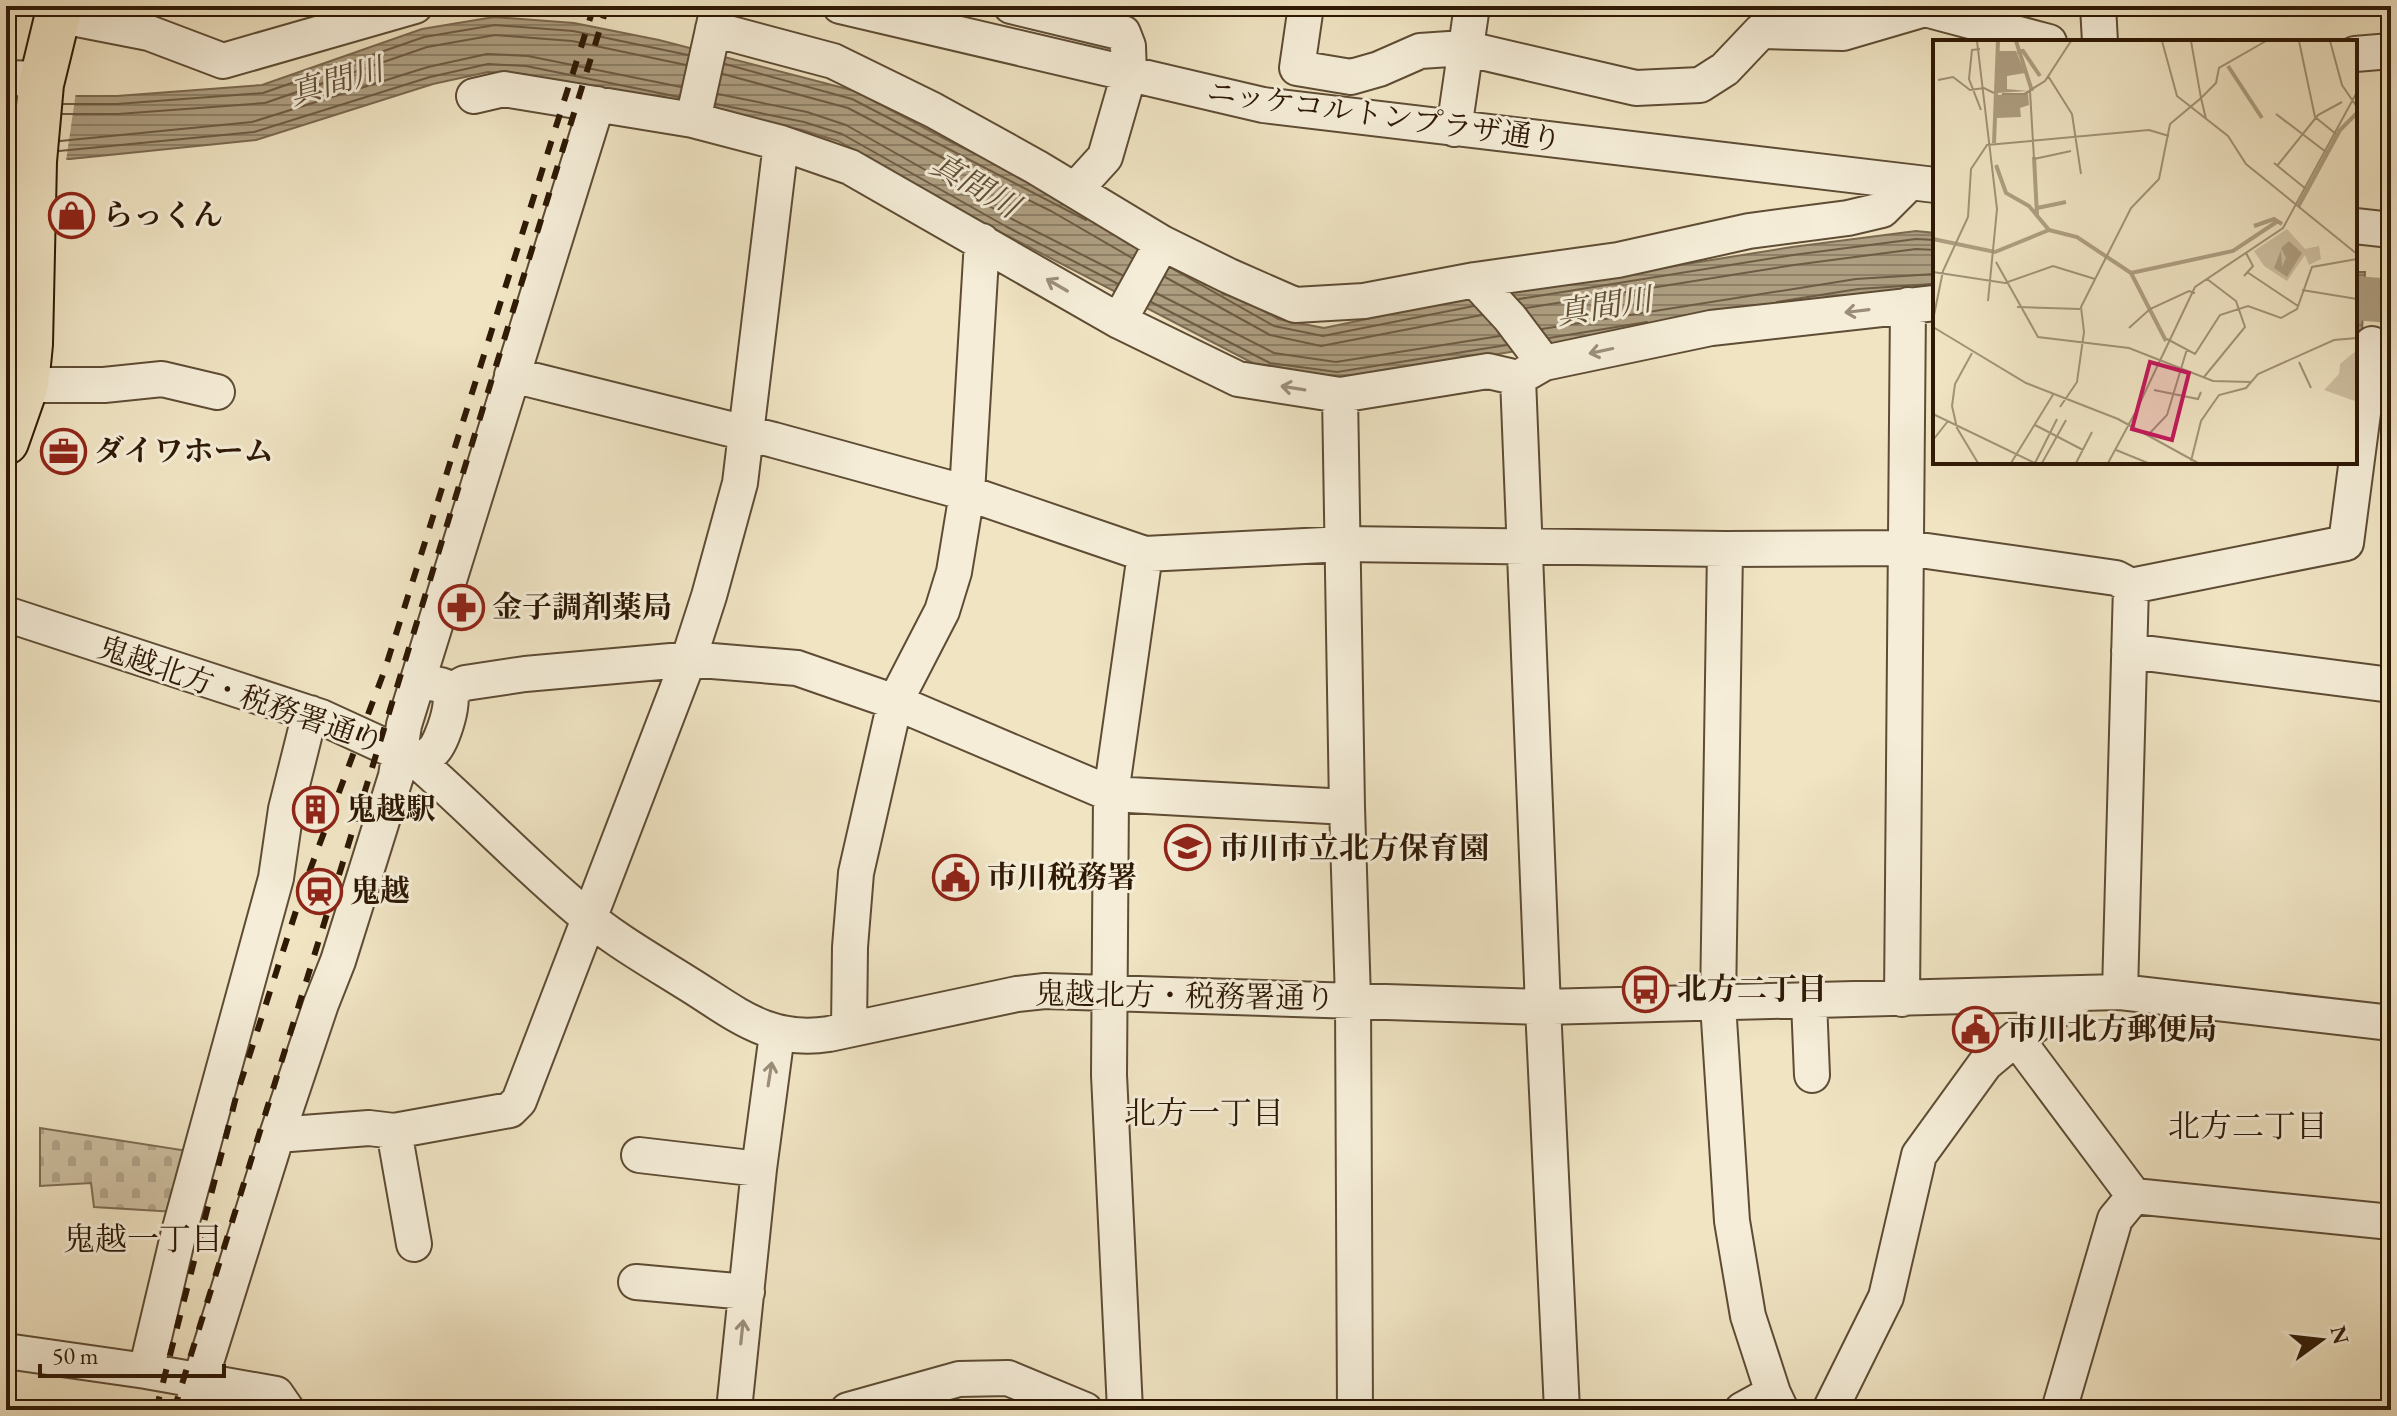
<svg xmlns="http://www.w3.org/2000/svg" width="2397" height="1416" viewBox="0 0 2397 1416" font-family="'EB Garamond','Noto Serif JP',serif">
<defs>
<pattern id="cemetery-stones" width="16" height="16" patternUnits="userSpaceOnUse" patternTransform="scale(2)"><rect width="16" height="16" fill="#cfc1a3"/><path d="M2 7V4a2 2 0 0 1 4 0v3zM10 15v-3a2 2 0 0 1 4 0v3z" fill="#b2a58b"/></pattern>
<pattern id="water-rules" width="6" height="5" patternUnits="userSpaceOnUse" patternTransform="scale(2)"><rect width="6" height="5" fill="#ae9f82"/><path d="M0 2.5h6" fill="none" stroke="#8e8168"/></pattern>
</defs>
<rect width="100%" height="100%" fill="#f0e4c3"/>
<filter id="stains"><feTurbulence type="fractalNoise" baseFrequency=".0025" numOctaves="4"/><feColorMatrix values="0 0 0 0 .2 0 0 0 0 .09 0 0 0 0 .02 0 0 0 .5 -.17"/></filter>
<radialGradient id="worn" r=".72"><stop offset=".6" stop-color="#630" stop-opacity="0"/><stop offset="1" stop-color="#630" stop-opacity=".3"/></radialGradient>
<path fill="url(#cemetery-stones)" stroke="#7e6d54" stroke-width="2" d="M40 1128 188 1151 176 1212 94 1207 91 1183 40 1186Z"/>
<path fill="url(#water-rules)" stroke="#7b6950" stroke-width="2" d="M494 17 574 23 659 40 855 91 951 142 1060 195 1278 319 1324 328 1438 304 1792 247 1916 231 1935 233V292L1653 329 1337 380 1268 371 1004 234 838 141 802 130 524 74 488 72 433 84 256 140 70 159 6 155V96H117L262 85 422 29Z
M2355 272H2365L2362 331 2355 330Z"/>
<path fill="#f0e4c3" d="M10 92H76L66 161 6 159Z"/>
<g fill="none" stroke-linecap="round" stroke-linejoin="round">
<path stroke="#6e5c44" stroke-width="2" d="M725 64 852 99 1086 220
M723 74 848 108 943 158 1051 211 1132 258
M718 94 807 112 846 125 1012 219 1122 275
M63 104H117L263 93 424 37 495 25 573 31 688 55
M716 104 804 122 842 134 1007 227 1118 284
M62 114H118L265 103 427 47 495 35 572 41 686 65
M60 141 252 122 428 67 487 54 528 56 681 87
M59 151 254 132 430 77 488 64 526 66 679 97
M1173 269 1274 326 1323 336 1474 306
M1165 277 1270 335 1321 346 1482 315
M1156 293 1274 353 1336 362 1500 336
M1519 299 1793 255 1916 239 1935 240
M1151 302 1270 363 1337 372 1507 345
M1777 302 1858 289 1932 284
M1526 308 1794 265 1916 249 1935 250
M1542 329 1856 279 1935 274
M1549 338 1647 322"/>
<path stroke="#ae9f82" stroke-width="44" d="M2355 298 2391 301"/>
<defs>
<path id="minor" d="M840 6 1263 105 1935 185
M1011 6 1123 33 1128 46 1129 74 1105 157 1075 190
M1306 6 1297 68 1351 77 1379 69 1420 51 1464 48 1636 88 1700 85 1725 69 1761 31 1843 33 1925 9 2049 42
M2098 6 2100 42
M57 15 149 33 223 61 415 6
M713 29 833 61 933 110 1036 167 1162 243 1229 276 1295 305 1364 301 1475 280 1618 260 1749 231 1848 218 1882 210 1909 183
M2355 54 2391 51
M6 78 42 79
M474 96 504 89 693 120 781 143 850 167 1119 321 1238 379 1340 395 1488 371 1518 378 1544 363 1711 328 1935 303
M693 120 718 7
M1454 129 1472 6
M2355 226 2391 230
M1475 280 1510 318 1544 363
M1119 321 1162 243
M512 375 774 440 967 493 1145 554 1344 544 1725 549 1906 548 2116 578 2131 586 2346 543 2372 344
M1518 378 1543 1007 1562 1410
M26 385H104L162 379 217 392
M1340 395 1347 807 1353 999 1355 1410
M1725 549 1718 1004 1732 1221 1748 1316 1773 1393 1781 1410
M6 614 321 717 417 761C472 809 523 863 579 910 613 939 652 961 690 985 738 1015 769 1043 829 1034L1017 994 1045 991 1543 1007 2120 992 2391 1023
M2129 651 2391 685
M450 691 465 683 525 674 671 661H712L797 668 895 702 1111 794 1347 807
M417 761C423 758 429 755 434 750 442 741 457 699 448 689 444 685 436 684 430 683
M2120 992 2131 586
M1902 999 1908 305
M1809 1001 1812 1075
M849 1029 850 947 856 873 895 702 942 611 954 572 967 493 982 241
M2016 1038 2134 1196 2391 1222
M394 1131 414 1244
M277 1135 369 1128 394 1131 510 1110 519 1101 688 661 709 596 740 483 781 143
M639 1155 759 1169
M636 1282 747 1292
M6 1351 146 1371 276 1394 287 1410
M146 1371 179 1232 276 878 286 809 310 713
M191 1410 277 1135 321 1004 338 961 396 776 404 725 597 104
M734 1410 759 1169 777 1034
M848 1410 959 1379 1008 1378 1085 1410
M1125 1410 1109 1075 1111 794 1145 554
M1742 1410 1773 1393
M1830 1410 1886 1297 1919 1155 1985 1064 2016 1038 2082 994
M2059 1410 2115 1219 2134 1196"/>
<path id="highway" d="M6 442 26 385 30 344 34 161 41 84 60 6"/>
</defs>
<use href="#minor" stroke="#5e4c34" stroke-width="38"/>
<use href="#highway" stroke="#2e1905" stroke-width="48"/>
<use href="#minor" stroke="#f5edd8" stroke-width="34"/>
<use href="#highway" stroke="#f0e4c3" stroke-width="44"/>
<path stroke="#2e1905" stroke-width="6" stroke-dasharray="14 14" stroke-linecap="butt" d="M156 1410 236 1097 304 886 385 669 594 6
M174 1410 607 6"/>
</g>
<defs><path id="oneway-shaft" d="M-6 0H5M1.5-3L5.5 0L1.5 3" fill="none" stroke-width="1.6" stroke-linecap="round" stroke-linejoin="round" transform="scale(2)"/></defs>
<g stroke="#9b8e79">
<use href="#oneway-shaft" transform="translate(1057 285) rotate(-150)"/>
<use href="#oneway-shaft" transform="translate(1857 311) rotate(173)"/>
<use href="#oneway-shaft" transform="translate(1601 351) rotate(168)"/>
<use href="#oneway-shaft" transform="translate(1293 388) rotate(-171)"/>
<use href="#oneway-shaft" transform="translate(770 1074) rotate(-81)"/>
<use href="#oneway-shaft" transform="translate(742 1332) rotate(-84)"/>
</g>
<defs>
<symbol id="shop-ring" viewBox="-11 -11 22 22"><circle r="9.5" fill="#f5edd8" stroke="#8f2418" stroke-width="1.5"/><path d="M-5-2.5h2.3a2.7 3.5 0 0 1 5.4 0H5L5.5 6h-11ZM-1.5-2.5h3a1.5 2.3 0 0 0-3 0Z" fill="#8f2418"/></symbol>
<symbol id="office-ring" viewBox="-11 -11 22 22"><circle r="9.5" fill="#f5edd8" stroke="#8f2418" stroke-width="1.5"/><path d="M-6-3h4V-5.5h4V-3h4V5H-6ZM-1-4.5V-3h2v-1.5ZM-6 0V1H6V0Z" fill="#8f2418"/></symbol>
<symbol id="pharmacy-ring" viewBox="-11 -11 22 22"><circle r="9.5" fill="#f5edd8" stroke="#8f2418" stroke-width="1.5"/><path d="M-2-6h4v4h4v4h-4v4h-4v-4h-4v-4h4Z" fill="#8f2418"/></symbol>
<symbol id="building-ring" viewBox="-11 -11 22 22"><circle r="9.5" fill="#f5edd8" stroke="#8f2418" stroke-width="1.5"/><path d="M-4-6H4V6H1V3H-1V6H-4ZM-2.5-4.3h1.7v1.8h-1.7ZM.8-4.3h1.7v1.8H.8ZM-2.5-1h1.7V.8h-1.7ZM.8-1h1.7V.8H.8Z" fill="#8f2418"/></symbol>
<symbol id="school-ring" viewBox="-11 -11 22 22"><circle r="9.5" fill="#f5edd8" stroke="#8f2418" stroke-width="1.5"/><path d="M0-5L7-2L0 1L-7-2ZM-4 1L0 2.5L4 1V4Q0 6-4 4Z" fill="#8f2418"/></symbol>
<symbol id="civic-ring" viewBox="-11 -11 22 22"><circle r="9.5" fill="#f5edd8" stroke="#8f2418" stroke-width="1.5"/><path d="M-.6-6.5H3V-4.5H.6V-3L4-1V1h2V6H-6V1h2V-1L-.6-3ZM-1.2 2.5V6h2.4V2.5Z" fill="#8f2418"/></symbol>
<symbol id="station-ring" viewBox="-11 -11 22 22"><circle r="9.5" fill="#f5edd8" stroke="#8f2418" stroke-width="1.5"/><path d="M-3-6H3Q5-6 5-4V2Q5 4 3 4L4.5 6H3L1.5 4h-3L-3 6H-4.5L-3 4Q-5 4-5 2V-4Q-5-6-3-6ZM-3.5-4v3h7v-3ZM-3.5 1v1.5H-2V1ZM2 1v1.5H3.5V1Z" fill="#8f2418"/></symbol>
<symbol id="bus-ring" viewBox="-11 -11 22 22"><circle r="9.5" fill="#f5edd8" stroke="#8f2418" stroke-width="1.5"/><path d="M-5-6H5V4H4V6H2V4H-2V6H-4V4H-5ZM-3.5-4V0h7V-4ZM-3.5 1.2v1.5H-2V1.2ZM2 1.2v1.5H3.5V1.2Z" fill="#8f2418"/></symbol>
</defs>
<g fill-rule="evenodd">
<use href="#shop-ring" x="46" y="190" width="51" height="51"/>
<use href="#office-ring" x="38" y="426" width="51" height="51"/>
<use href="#pharmacy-ring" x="436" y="582" width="51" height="51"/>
<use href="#building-ring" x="290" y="784" width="51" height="51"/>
<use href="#school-ring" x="1162" y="822" width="51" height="51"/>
<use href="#civic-ring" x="930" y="852" width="51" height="51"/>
<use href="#station-ring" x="294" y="866" width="51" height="51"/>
<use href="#bus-ring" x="1620" y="964" width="51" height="51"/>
<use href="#civic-ring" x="1950" y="1004" width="51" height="51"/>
</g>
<g text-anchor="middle" stroke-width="6" stroke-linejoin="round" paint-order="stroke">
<g font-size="30" fill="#2e1905" stroke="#f5edd8">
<text transform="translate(1384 116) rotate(8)" y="10">ニッケコルトンプラザ通り</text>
<text transform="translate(241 695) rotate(19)" y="10">鬼越北方・税務署通り</text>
<text transform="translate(1185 996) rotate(1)" y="10">鬼越北方・税務署通り</text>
</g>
<g font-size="30" font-weight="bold" fill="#2e1905" stroke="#f5edd8" text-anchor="start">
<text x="103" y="225">らっくん</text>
<text x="94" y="461">ダイワホーム</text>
<text x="492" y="617">金子調剤薬局</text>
<text x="346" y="819">鬼越駅</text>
<text x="1219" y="858">市川市立北方保育園</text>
<text x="987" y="887">市川税務署</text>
<text x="350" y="901">鬼越</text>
<text x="1677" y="999">北方二丁目</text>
<text x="2007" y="1039">市川北方郵便局</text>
</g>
<g font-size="32" font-style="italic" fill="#614f37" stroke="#f5edd8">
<text transform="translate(336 81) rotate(-16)" y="11">真間川</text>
<text transform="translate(975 185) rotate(30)" y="11">真間川</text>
<text transform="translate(1604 306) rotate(-9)" y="11">真間川</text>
</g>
<g font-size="32" fill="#2e1905" stroke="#f5edd8">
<text x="1204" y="1124">北方一丁目</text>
<text x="2248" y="1137">北方二丁目</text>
<text x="143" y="1250">鬼越一丁目</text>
</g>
</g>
<g transform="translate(1933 40)">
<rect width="424" height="424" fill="#f0e4c3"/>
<path d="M354 189 372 209 386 206 388 219 376 225 372 215 354 241 331 226 321 211ZM424 310 422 361 391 350 406 334 407 324Z" fill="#cfc1a3"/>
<path d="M65 11H83L92 33 74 36V49L95 51 64 53ZM95 53 96 65 87 68 88 77 63 78 64 55ZM356 201 369 213 354 237 341 228 348 210 349 227 353 218 348 208Z" fill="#ae9f82"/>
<path fill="none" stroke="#ae9f82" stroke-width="4" d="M83 1 99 51M84 12 90 11 107 36M295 26 329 78M61 103 65 1M101 117 104 175M63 125 73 153 96 166 116 190M365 167 407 90 424 73M104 168 133 162M321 186 341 179 349 184M116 190 144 197 198 233 233 301M0 199 62 212 116 190M198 233 300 211 345 181"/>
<path fill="none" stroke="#a29377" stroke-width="2" d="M44 1 64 169 55 261M229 1 244 56 295 96 313 124 424 214M366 1 382 77 403 94M397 1 409 45 424 67M47 9 39 10 36 39 48 70M115 36 139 74 148 134M5 40 20 37 37 50 51 48 61 53M97 51 101 119 138 111M69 54H91L112 41 138 1M343 74 393 112M273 79 268 58 283 43 286 28 333 1M341 123 373 149M344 126 385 75 409 62M63 222 105 297 196 308 280 341 318 342M0 232 72 243 120 226 162 239M314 232 365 266M311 236 320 226 313 213M369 250 424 259M84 267 147 269M0 280 10 231 35 177 38 129 54 105 216 90 236 96M0 287 93 343 185 379 265 423M196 288 217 269 256 251 262 253M234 299 262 314 287 275 315 266 348 278 364 269 379 227 424 219M39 313 22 344 19 366 24 388 45 423M366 322 378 348M271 337 312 287 303 261 274 239M221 350 265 359 268 352M127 367 144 342 151 292 148 267 198 168 226 139 237 84 268 58 258 1M203 371 262 247 350 188 424 52M0 374 102 423M102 385 150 410M215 395 234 375 254 309M0 400 15 381M183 410 215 423M258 421 268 381 286 355 313 348 325 334 401 300 424 298M78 423 121 353M102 423 124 379M109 423 133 380M143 423 159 392M175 423 202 373"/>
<path fill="#c2185b" fill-opacity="0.15" stroke="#c2185b" stroke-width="4" d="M217 322 256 333 239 400 199 389Z"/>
<rect width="424" height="424" fill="none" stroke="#2e1905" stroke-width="4"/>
</g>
<rect width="2397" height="1416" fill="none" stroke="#f0e4c3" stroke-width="32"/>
<rect x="8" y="8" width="2381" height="1400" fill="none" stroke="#2e1905" stroke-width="4"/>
<rect x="16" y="16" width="2365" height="1384" fill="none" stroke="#2e1905" stroke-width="2"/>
<g transform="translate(2321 1340) rotate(75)" stroke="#f5edd8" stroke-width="6" paint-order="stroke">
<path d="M0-6L14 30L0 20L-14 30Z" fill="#2e1905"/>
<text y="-12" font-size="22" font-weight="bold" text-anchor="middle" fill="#2e1905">N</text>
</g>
<path d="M40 1364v12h184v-12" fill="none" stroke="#2e1905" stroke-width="4"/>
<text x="52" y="1364" font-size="24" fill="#2e1905" stroke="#f5edd8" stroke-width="6" paint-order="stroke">50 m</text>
<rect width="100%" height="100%" filter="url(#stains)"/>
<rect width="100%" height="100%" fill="url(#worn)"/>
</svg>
